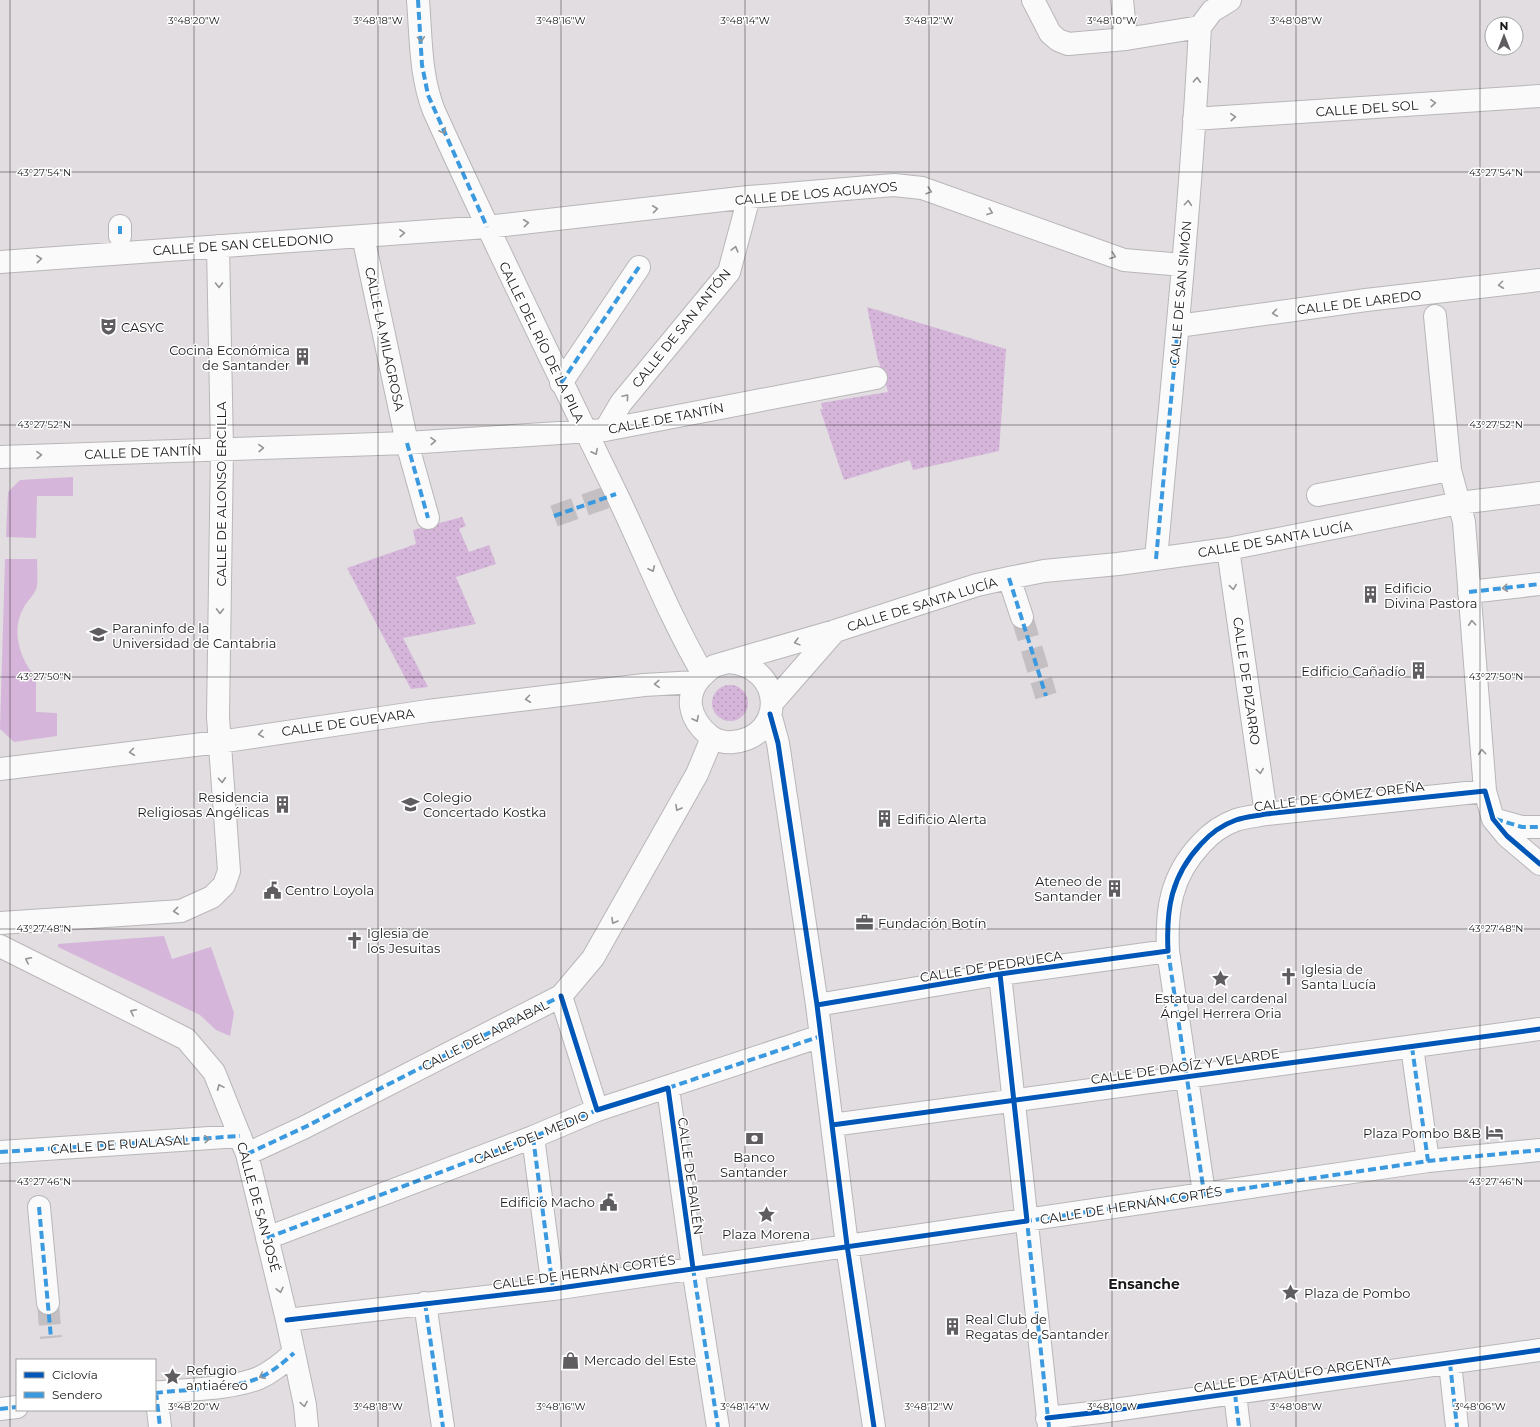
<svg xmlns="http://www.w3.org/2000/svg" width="1540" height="1427" viewBox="0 0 1540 1427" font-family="Montserrat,sans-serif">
<defs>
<pattern id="grass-dots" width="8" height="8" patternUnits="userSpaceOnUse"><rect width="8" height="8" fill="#d6b5da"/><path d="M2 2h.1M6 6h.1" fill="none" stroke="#b79bba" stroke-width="1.8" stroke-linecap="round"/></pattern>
</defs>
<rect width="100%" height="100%" fill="#e1dde1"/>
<path fill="url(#grass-dots)" d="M867 307 1006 349 999 451 913 470 910 460 844 480 820 409H823L821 403 888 392 877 356Z
M462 517 466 526 459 529 469 552 489 545 496 564 456 577 476 624 403 638 428 687 411 689 347 568 416 544 413 530Z
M712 703a18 18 0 1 1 36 0a18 18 0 1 1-36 0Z"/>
<path fill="#d6b5da" d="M73 477V496H37L36 538 6 537 8 492 20 480Z
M5 559H37C37 568 38 578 37 586 36 593 27 601 24 607 10 631 20 659 36 678V712L57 713V736L14 742 0 729Z
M164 936 172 959 211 947 234 1013 230 1036 216 1030 200 1015 58 947V944Z"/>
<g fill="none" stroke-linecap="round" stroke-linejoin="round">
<path stroke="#c3bfc3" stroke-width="22" stroke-dasharray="22 11" stroke-linecap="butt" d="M554 516 616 494
M1022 617 1046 696
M48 1303 51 1338"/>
<defs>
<path id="minor" d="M418 0C421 37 420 76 434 111 492 239 554 366 616 493 645 553 669 616 703 674
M1033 0 1050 33 1058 40 1068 44 1126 39 1200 27
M1122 0 1126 39
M1200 27 1212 11 1230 0
M1194 119 1540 96
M120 226V236
M363 236 407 443 428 518
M0 262 487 227 749 197 869 187 894 185 922 188 1124 260 1183 265
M1435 316 1450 470 1464 522 1485 791 1493 819 1507 836 1540 864
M1178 326 1366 300 1540 280
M561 383 639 267
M605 430 621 403 729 272 749 197
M0 457 407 443 605 430 876 378
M1318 495 1450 470
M1228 549 1266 814
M1156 559C1172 382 1191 205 1200 27
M1009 578 1022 617
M1469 592 1540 584
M728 662C785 666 786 737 733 742 726 743 716 741 710 736 700 728 693 719 691 706 689 688 700 676 714 666L835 631 977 585 1009 578 1044 571 1118 564 1228 549 1459 503 1540 493
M772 703 835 631
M770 714 778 743 817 1005 847 1245 874 1427
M0 769 219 742 428 711 644 685 696 682
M1493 819 1522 827H1540
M0 923 181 911 212 897 224 885 229 871 218 717 222 449 218 246
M0 946 186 1039 214 1072 247 1154 287 1320 305 1405 307 1427
M1000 974 1049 1427
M561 996 597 1110
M817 1005 1000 974 1168 951
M1412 1047 1428 1161
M668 1088 693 1268 718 1427
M832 1125 1540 1029
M533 1137 553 1289
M0 1152 240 1136
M247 1154 305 1127 561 996 593 958 697 774 712 738
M1204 1193 1168 951C1166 909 1171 876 1201 844 1210 834 1222 825 1236 820 1245 817 1256 816 1266 814L1485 791
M39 1207 48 1303
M267 1238 533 1137 597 1110 821 1036
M425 1303 443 1427
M287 1320 553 1289 1428 1161 1540 1150
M1450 1363 1457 1427
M156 1392 160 1427
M155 1393C187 1389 229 1390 259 1378 272 1372 283 1363 294 1353
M1235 1394 1239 1427
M0 1409 17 1407
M1047 1418 1100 1412 1540 1350"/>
</defs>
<use href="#minor" stroke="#b9b6b9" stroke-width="24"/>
<use href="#minor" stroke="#fafafa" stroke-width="22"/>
<path stroke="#3b9adf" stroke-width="4" stroke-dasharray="8 4" stroke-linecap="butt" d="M418 0 422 65 428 95 487 227
M120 226V236
M561 383 639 267
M407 443 428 518
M554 516 616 494
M1156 559 1178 326
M1009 578 1046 696
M1469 592 1540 584
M1495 819 1522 827H1540
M1168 951 1204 1193
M1412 1047 1428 1161
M668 1088 821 1036
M533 1137 553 1289
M0 1152 240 1136
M247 1154 305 1127 561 996
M39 1207 51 1338
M267 1238 533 1137 597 1110
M693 1268 718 1427
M425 1303 443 1427
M1450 1363 1457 1427
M156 1392 160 1427
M155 1393C187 1389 229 1390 259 1378 272 1372 283 1363 294 1353
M1235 1394 1239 1427
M0 1409 17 1407
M1049 1427 1027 1221 1428 1161 1540 1150"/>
<defs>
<path id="cycleway" d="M770 714 778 743 817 1005 847 1245 874 1427
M561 996 597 1110 668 1088 693 1268
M817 1005 1000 974 1168 951C1166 909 1171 876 1201 844 1210 834 1222 825 1236 820 1245 817 1256 816 1266 814L1485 791 1493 819 1507 836 1540 864
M832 1125 1540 1029
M287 1320 553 1289 1027 1221 1000 974
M1047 1418 1100 1412 1540 1350"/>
</defs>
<use href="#cycleway" stroke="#fff" stroke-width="8"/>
<use href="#cycleway" stroke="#0057b8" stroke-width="5"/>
</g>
<defs><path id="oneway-chevron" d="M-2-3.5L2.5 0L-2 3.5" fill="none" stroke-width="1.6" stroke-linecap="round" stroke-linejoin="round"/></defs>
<g stroke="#959495">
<use href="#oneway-chevron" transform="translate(421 39) rotate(86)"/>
<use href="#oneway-chevron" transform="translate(1197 80) rotate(-87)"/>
<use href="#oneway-chevron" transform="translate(1433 103) rotate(-4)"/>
<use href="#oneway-chevron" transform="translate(1233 117) rotate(-4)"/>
<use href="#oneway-chevron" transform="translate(443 131) rotate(65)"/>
<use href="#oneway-chevron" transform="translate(929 191) rotate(19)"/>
<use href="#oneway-chevron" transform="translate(1188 203) rotate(-85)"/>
<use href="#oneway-chevron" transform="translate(655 209) rotate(-6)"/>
<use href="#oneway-chevron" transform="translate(990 212) rotate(20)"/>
<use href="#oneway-chevron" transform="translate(526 223) rotate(-6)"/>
<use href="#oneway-chevron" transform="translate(402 233) rotate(-4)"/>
<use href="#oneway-chevron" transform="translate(735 249) rotate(-75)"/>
<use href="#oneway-chevron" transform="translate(1113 256) rotate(20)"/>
<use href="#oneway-chevron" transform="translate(39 259) rotate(-5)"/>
<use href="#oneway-chevron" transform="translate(219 285) rotate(89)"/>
<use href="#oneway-chevron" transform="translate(1501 285) rotate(173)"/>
<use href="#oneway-chevron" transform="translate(1275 313) rotate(172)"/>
<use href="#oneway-chevron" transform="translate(626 397) rotate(-50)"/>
<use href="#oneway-chevron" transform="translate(433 441) rotate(-3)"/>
<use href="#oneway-chevron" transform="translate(261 448) rotate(-2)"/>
<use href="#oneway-chevron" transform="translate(595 452) rotate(63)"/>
<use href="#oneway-chevron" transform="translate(39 455) rotate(-2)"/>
<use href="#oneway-chevron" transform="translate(652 569) rotate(65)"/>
<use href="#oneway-chevron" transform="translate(1233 587) rotate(82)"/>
<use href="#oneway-chevron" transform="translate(1505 588) rotate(174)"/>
<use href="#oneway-chevron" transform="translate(220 611) rotate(91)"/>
<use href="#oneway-chevron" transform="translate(1472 623) rotate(-94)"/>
<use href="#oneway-chevron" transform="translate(797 642) rotate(165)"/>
<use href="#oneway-chevron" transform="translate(657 684) rotate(177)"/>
<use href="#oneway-chevron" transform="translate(528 699) rotate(173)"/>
<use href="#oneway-chevron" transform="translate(696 719) rotate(63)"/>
<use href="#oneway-chevron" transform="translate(261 734) rotate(172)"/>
<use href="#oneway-chevron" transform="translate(132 752) rotate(173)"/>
<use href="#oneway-chevron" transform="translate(1482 752) rotate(-95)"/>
<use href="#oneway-chevron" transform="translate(1260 771) rotate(82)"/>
<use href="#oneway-chevron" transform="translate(222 780) rotate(86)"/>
<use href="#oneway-chevron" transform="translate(678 808) rotate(119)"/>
<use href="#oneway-chevron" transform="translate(176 911) rotate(174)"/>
<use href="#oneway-chevron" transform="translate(614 921) rotate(120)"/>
<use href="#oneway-chevron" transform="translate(28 960) rotate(-153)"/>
<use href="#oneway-chevron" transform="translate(133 1012) rotate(-154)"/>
<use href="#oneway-chevron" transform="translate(220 1087) rotate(-114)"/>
<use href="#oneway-chevron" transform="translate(207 1139) rotate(-4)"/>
<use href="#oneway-chevron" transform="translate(280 1290) rotate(77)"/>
<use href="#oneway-chevron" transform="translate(262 1376) rotate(154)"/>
<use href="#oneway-chevron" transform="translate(304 1404) rotate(81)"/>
</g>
<path fill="none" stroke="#1a181a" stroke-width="1" stroke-opacity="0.45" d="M10 0V1427M194 0V1427M378 0V1427M561 0V1427M745 0V1427M929 0V1427M1112 0V1427M1296 0V1427M1480 0V1427M0 172H1540M0 425H1540M0 677H1540M0 929H1540M0 1181H1540"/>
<defs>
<symbol id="theatre-bare" viewBox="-9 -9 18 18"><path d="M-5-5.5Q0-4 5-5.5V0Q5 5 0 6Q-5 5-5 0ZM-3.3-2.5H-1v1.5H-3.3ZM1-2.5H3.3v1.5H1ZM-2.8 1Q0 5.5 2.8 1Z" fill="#605d60" stroke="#fff" stroke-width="2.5" paint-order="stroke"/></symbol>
<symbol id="building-bare" viewBox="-9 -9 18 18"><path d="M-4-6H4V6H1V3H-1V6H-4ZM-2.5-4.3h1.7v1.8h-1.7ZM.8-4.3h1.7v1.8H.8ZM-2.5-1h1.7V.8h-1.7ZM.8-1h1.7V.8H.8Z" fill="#605d60" stroke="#fff" stroke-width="2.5" paint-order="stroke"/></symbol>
<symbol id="university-bare" viewBox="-9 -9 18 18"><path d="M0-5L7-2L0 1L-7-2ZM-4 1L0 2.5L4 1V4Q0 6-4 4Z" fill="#605d60" stroke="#fff" stroke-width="2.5" paint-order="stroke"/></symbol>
<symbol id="school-bare" viewBox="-9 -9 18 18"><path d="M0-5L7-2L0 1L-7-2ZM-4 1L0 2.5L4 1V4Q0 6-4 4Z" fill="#605d60" stroke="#fff" stroke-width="2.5" paint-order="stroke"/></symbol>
<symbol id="civic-bare" viewBox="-9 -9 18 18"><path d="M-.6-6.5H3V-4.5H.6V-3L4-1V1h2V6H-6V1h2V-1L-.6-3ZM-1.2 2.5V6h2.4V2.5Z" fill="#605d60" stroke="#fff" stroke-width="2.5" paint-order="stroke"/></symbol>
<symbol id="office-bare" viewBox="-9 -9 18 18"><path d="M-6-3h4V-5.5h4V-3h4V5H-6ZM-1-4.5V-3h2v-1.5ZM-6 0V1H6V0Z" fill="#605d60" stroke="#fff" stroke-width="2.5" paint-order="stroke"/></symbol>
<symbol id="church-bare" viewBox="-9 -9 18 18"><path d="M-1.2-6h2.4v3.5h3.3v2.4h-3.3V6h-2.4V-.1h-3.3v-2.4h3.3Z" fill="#605d60" stroke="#fff" stroke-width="2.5" paint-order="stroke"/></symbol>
<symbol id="sight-bare" viewBox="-9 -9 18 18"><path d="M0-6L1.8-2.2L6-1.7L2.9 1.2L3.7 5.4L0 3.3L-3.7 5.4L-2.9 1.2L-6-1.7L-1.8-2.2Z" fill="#605d60" stroke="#fff" stroke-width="2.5" paint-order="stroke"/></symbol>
<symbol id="hotel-bare" viewBox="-9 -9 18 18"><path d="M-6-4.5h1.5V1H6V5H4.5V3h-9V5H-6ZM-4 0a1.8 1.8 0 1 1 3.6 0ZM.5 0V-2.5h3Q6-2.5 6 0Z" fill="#605d60" stroke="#fff" stroke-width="2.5" paint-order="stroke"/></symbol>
<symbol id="bank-bare" viewBox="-9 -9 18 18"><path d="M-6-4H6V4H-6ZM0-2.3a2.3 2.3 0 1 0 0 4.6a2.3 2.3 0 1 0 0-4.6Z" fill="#605d60" stroke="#fff" stroke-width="2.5" paint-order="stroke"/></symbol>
<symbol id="shop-bare" viewBox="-9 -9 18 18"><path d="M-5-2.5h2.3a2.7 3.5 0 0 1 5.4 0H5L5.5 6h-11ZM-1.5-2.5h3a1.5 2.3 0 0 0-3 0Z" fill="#605d60" stroke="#fff" stroke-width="2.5" paint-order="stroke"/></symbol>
</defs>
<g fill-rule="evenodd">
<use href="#theatre-bare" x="96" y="314" width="25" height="25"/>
<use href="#building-bare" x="290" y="344" width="25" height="25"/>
<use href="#building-bare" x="1358" y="582" width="25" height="25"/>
<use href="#university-bare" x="86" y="622" width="25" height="25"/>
<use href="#building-bare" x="1406" y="658" width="25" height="25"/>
<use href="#building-bare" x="270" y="792" width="25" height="25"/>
<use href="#school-bare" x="398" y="792" width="25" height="25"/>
<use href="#building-bare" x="872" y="806" width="25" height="25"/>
<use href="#building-bare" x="1102" y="876" width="25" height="25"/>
<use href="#civic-bare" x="260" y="878" width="25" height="25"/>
<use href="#office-bare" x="852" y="910" width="25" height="25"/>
<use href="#church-bare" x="342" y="928" width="25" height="25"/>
<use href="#church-bare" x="1276" y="964" width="25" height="25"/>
<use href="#sight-bare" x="1208" y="966" width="25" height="25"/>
<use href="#hotel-bare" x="1482" y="1120" width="25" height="25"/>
<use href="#bank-bare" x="742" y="1126" width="25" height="25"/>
<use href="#civic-bare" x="596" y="1190" width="25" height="25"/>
<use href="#sight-bare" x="754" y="1202" width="25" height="25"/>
<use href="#sight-bare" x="1278" y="1280" width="25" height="25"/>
<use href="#building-bare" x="940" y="1314" width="25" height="25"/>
<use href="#shop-bare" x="558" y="1348" width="25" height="25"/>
<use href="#sight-bare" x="160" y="1364" width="25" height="25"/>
</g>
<g text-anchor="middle" stroke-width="3" stroke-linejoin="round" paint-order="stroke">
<g font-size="13" fill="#1a181a" stroke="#fff">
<text transform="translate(1367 108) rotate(-4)" y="5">CALLE DEL SOL</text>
<text transform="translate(816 193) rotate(-5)" y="5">CALLE DE LOS AGUAYOS</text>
<text transform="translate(243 244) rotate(-4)" y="5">CALLE DE SAN CELEDONIO</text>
<text transform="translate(1180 293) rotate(-85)" y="5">CALLE DE SAN SIMÓN</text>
<text transform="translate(1359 302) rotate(-7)" y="5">CALLE DE LAREDO</text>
<text transform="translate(681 328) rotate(-51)" y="5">CALLE DE SAN ANTÓN</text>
<text transform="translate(385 339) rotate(78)" y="5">CALLE LA MILAGROSA</text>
<text transform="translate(542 342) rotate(64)" y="5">CALLE DEL RÍO DE LA PILA</text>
<text transform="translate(666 418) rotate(-11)" y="5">CALLE DE TANTÍN</text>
<text transform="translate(143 452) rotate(-2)" y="5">CALLE DE TANTÍN</text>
<text transform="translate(221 494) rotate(-90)" y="5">CALLE DE ALONSO ERCILLA</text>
<text transform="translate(1275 539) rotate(-10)" y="5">CALLE DE SANTA LUCÍA</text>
<text transform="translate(922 604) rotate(-17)" y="5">CALLE DE SANTA LUCÍA</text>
<text transform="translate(1247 681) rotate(82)" y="5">CALLE DE PIZARRO</text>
<text transform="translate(348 722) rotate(-8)" y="5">CALLE DE GUEVARA</text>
<text transform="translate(1339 796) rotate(-7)" y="5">CALLE DE GÓMEZ OREÑA</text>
<text transform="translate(991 966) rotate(-9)" y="5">CALLE DE PEDRUECA</text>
<text transform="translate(485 1035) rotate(-27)" y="5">CALLE DEL ARRABAL</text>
<text transform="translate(1185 1066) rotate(-8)" y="5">CALLE DE DAOÍZ Y VELARDE</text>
<text transform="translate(531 1137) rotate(-22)" y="5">CALLE DEL MEDIO</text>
<text transform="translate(120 1144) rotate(-4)" y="5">CALLE DE RUALASAL</text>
<text transform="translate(691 1176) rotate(82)" y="5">CALLE DE BAILÉN</text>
<text transform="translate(1131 1205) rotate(-9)" y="5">CALLE DE HERNÁN CORTÉS</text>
<text transform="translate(259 1207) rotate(75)" y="5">CALLE DE SAN JOSÉ</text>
<text transform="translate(584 1272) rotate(-8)" y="5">CALLE DE HERNÁN CORTÉS</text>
<text transform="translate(1292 1374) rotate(-8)" y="5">CALLE DE ATAÚLFO ARGENTA</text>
</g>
<g font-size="13" fill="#1a181a" stroke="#fff" text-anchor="start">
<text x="121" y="332">CASYC</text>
<text x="290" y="355" text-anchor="end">Cocina Económica<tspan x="290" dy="15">de Santander</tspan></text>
<text x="1384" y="593">Edificio<tspan x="1384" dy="15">Divina Pastora</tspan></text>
<text x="112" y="633">Paraninfo de la<tspan x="112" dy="15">Universidad de Cantabria</tspan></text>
<text x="1406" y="676" text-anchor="end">Edificio Cañadío</text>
<text x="269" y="802" text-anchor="end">Residencia<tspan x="269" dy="15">Religiosas Angélicas</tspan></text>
<text x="423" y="802">Colegio<tspan x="423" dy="15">Concertado Kostka</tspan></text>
<text x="897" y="824">Edificio Alerta</text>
<text x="1102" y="886" text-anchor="end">Ateneo de<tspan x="1102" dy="15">Santander</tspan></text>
<text x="285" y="895">Centro Loyola</text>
<text x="878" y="928">Fundación Botín</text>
<text x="367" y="938">Iglesia de<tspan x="367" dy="15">los Jesuitas</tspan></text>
<text x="1301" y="974">Iglesia de<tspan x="1301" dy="15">Santa Lucía</tspan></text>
<text x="1221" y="1003" text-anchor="middle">Estatua del cardenal<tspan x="1221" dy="15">Ángel Herrera Oria</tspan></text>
<text x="1481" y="1138" text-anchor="end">Plaza Pombo B&amp;B</text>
<text x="754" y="1162" text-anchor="middle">Banco<tspan x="754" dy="15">Santander</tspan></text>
<text x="595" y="1207" text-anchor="end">Edificio Macho</text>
<text x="766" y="1239" text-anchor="middle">Plaza Morena</text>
<text x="1304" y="1298">Plaza de Pombo</text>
<text x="965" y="1324">Real Club de<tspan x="965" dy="15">Regatas de Santander</tspan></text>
<text x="584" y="1365">Mercado del Este</text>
<text x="186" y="1375">Refugio<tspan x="186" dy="15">antiaéreo</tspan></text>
</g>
<g font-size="14" font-weight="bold" fill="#1a181a" stroke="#fff">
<text x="1144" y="1289">Ensanche</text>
</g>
</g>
<g font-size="10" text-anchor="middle" fill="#1a181a" stroke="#fff" stroke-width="3" stroke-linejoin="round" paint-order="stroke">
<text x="194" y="24">3°48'20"W</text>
<text x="378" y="24">3°48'18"W</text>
<text x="561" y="24">3°48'16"W</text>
<text x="745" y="24">3°48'14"W</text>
<text x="929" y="24">3°48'12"W</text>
<text x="1112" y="24">3°48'10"W</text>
<text x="1296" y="24">3°48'08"W</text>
<text x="44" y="176">43°27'54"N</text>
<text x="1496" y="176">43°27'54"N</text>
<text x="44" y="428">43°27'52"N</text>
<text x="1496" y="428">43°27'52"N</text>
<text x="44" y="680">43°27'50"N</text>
<text x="1496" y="680">43°27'50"N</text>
<text x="44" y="932">43°27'48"N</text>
<text x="1496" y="932">43°27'48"N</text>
<text x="44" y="1185">43°27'46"N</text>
<text x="1496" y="1185">43°27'46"N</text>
<text x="194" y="1410">3°48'20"W</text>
<text x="378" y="1410">3°48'18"W</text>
<text x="561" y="1410">3°48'16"W</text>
<text x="745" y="1410">3°48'14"W</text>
<text x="929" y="1410">3°48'12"W</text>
<text x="1112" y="1410">3°48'10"W</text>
<text x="1296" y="1410">3°48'08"W</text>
<text x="1480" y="1410">3°48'06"W</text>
</g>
<rect x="16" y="1359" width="140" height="52" fill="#ffffff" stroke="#a3a3a3"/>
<rect x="24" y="1372" width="20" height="6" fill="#0057b8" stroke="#a3a3a3"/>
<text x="52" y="1379" font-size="12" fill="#1a181a">Ciclovía</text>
<rect x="24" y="1392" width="20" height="6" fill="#3b9adf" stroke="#a3a3a3"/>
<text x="52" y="1399" font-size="12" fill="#1a181a">Sendero</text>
<g transform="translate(1504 36)"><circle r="19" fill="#ffffff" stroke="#a3a3a3"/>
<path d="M0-3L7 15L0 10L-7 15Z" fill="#605d60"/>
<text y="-6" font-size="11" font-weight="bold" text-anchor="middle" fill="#1a181a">N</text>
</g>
</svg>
